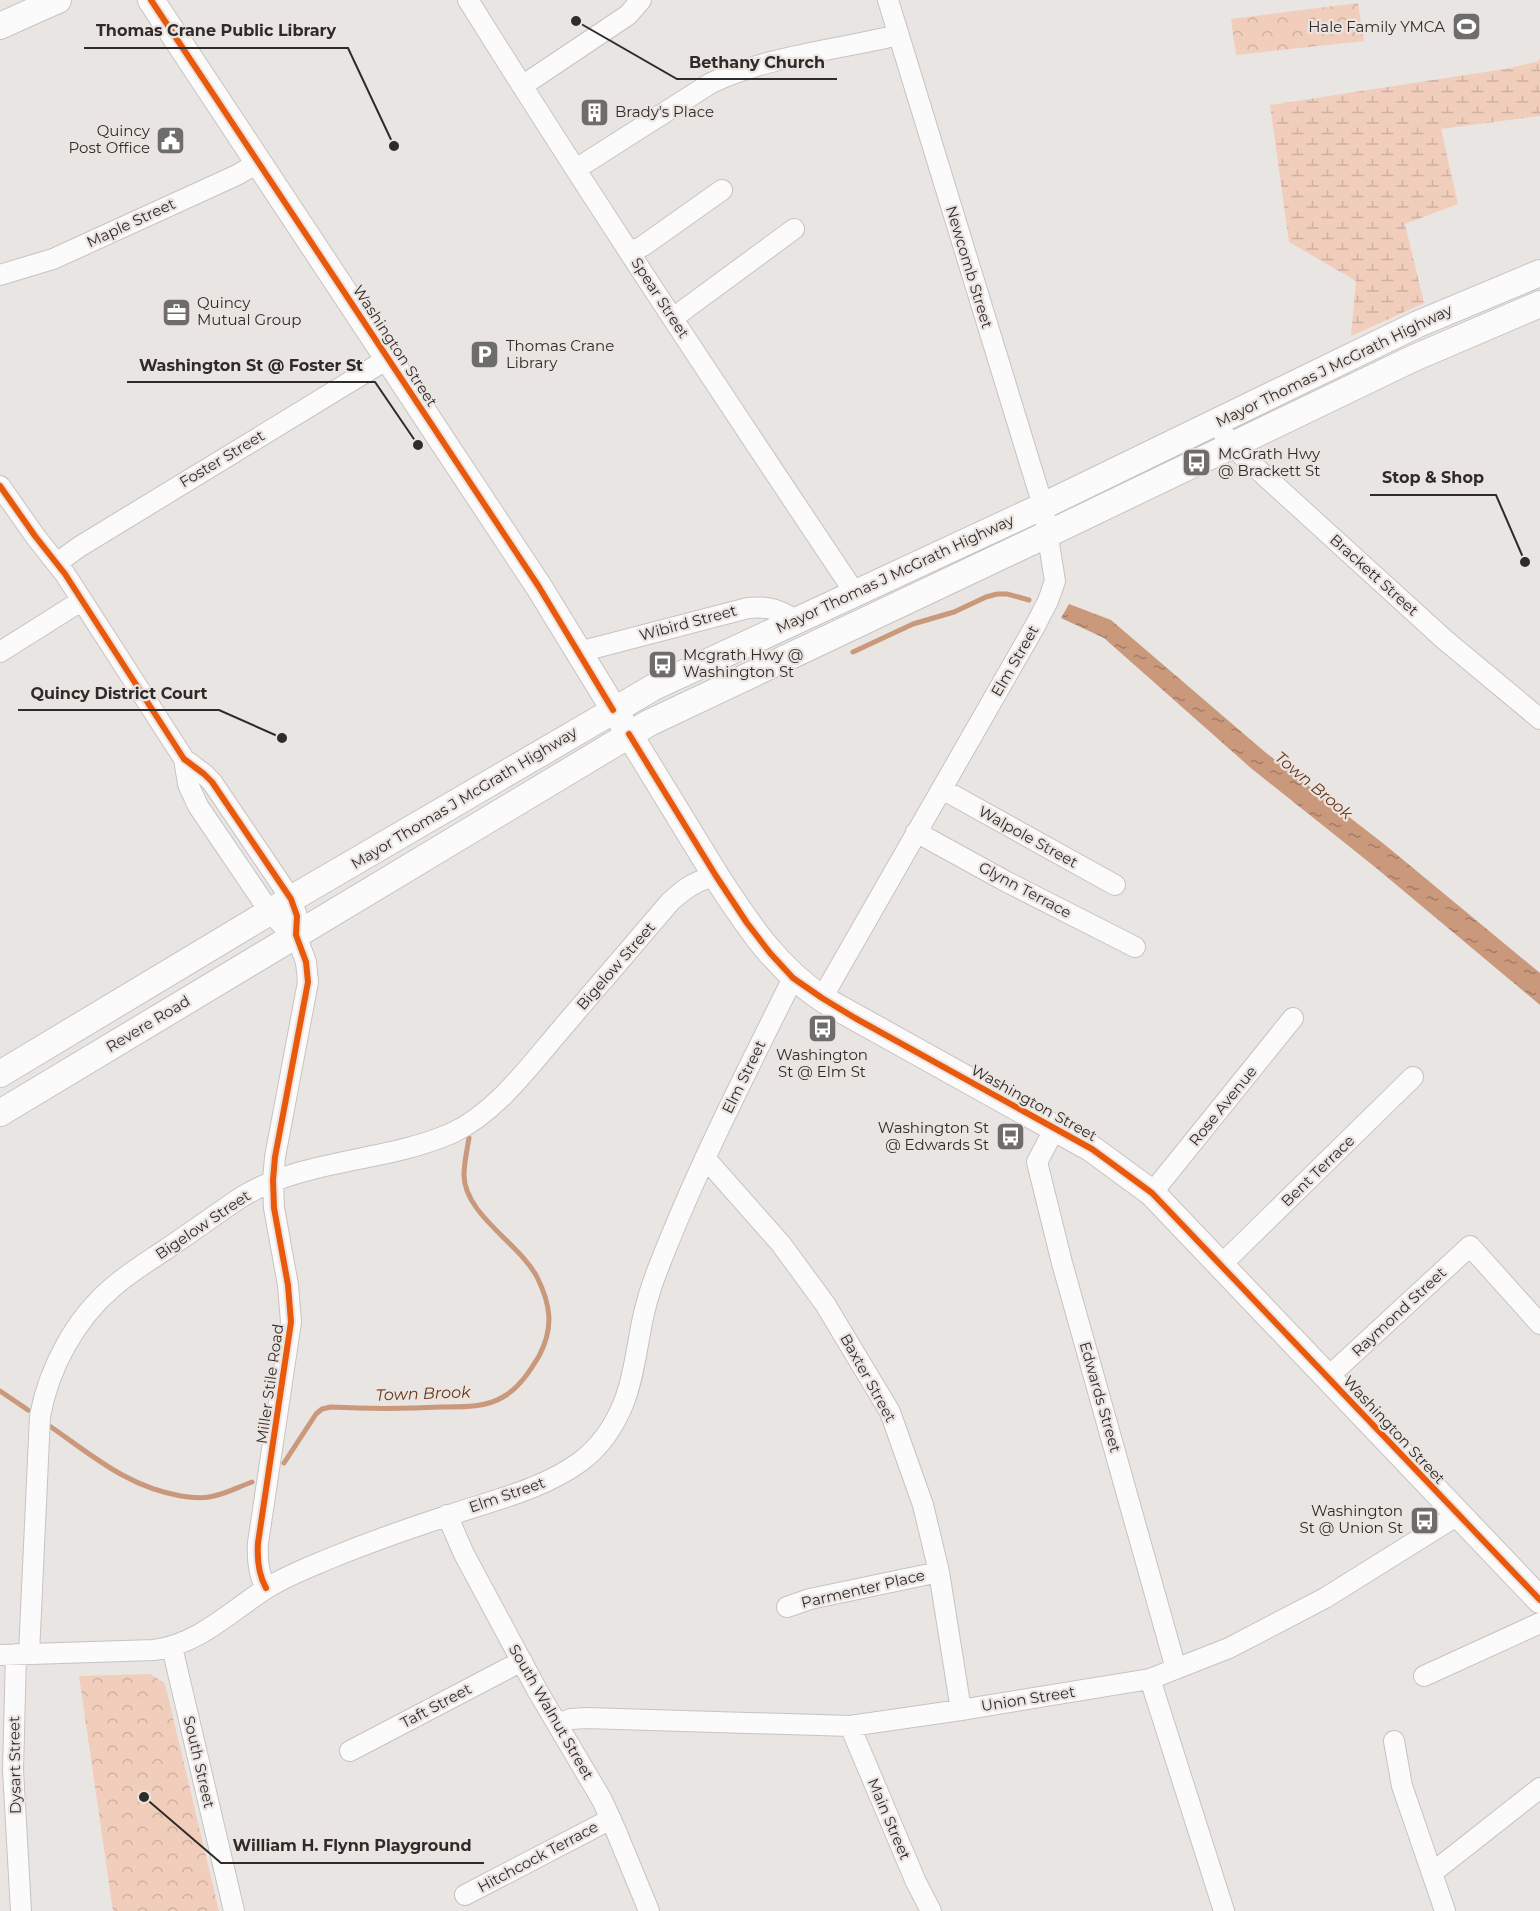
<svg xmlns="http://www.w3.org/2000/svg" width="1540" height="1911" viewBox="0 0 1540 1911" font-family="Montserrat,sans-serif">
<defs>
<pattern id="wetland-marsh" width="20" height="14" patternUnits="userSpaceOnUse" patternTransform="scale(1.5)"><rect width="20" height="14" fill="#f1cebc"/><path d="M1 5h8M5 5V1M11 12h8M15 12V8" fill="none" stroke="#cfb1a2"/></pattern>
<pattern id="park-crowns" width="20" height="18" patternUnits="userSpaceOnUse" patternTransform="scale(1.5)"><rect width="20" height="18" fill="#f1cebc"/><path d="M2 6a3 3 0 1 1 6 0M12 15a3 3 0 1 1 6 0" fill="none" stroke="#cfb1a2"/></pattern>
<pattern id="water-ripples" width="26" height="14" patternUnits="userSpaceOnUse" patternTransform="scale(1.5)"><rect width="26" height="14" fill="#ca987b"/><path d="M2 4q2-2 4 0t4 0M15 11q2-2 4 0t4 0" fill="none" stroke="#a47c65"/></pattern>
</defs>
<rect width="100%" height="100%" fill="#e9e5e3"/>
<path fill="url(#wetland-marsh)" d="M1540 58V116L1441 129 1458 204 1405 224 1424 303 1351 336 1356 281 1289 242 1270 105 1511 68 1539 61Z"/>
<path fill="url(#park-crowns)" d="M1358 3 1364 41 1236 55 1231 19Z
M151 1674 165 1684 219 1911H113L79 1676Z"/>
<path fill="url(#water-ripples)" d="M1069 604 1111 620 1265 752 1384 844 1540 973V1005L1375 867 1252 769 1104 638 1061 618Z"/>
<g fill="none" stroke-linecap="round" stroke-linejoin="round">
<path stroke="#ca987b" stroke-width="5" d="M853 652 913 624 954 612 986 597 997 594H1007L1029 600
M0 1391 28 1410
M51 1427C93 1456 128 1487 181 1496 190 1497 199 1499 209 1497 224 1495 238 1487 252 1482
M284 1463 316 1414 322 1409 331 1407C368 1409 404 1409 441 1407 461 1407 485 1408 503 1397 519 1388 530 1371 539 1356 554 1328 551 1305 537 1277 520 1244 464 1214 464 1175 464 1163 467 1150 469 1138"/>
<defs>
<path id="minor" d="M468 0C593 200 724 397 855 593
M522 86 628 15 641 0
M576 169 711 83C769 56 836 50 898 35
M630 252 643 246 722 190
M0 275 53 259 237 175 259 162
M673 318 794 229
M1216 422 1232 446 1445 640 1540 719
M0 486 35 536 65 574 184 759 204 774 212 782 291 899 297 916 296 935 306 962 308 982 275 1157 273 1180 274 1208 288 1285 291 1322 258 1543C257 1559 258 1574 266 1588
M57 563 79 547 389 358
M0 652 81 601
M579 652 748 608C769 606 777 609 796 620
M184 759 188 784 198 806 270 912 288 931 296 935
M942 789 1115 885
M916 832 1007 882 1135 947
M822 998 1035 626 1048 601 1055 581 1043 506 888 0
M1055 1128 1037 1162 1062 1263 1176 1669
M705 1158 781 1244 825 1304 890 1412 923 1505 939 1572 961 1710
M1152 1193 1293 1018
M1222 1264 1413 1077
M1328 1377 1470 1246 1540 1324
M447 1515 464 1554 537 1690 602 1800 616 1831 649 1911
M787 1607 810 1599 939 1572
M172 1647 234 1911
M16 1654 13 1770 21 1911
M29 1654 40 1416C49 1368 75 1319 113 1287 129 1273 147 1262 165 1250 190 1233 215 1215 240 1198 304 1158 384 1163 452 1133 497 1112 532 1063 563 1027 599 985 634 944 670 902 685 888 697 880 716 876
M0 1655 154 1650C199 1644 231 1611 267 1588 288 1575 310 1567 331 1558 370 1542 410 1528 450 1515 494 1500 541 1490 580 1462 600 1447 615 1425 624 1402 635 1374 637 1343 644 1313 648 1296 654 1278 661 1261 699 1164 747 1071 793 978
M1424 1676 1540 1623
M1150 1679 1224 1911
M557 1724 571 1719 586 1718 850 1726 961 1710 1150 1679 1229 1648 1325 1598 1458 1515
M850 1726 916 1882 931 1911
M1394 1741 1402 1786 1445 1911
M350 1751 522 1661
M1432 1873 1540 1788
M465 1895 611 1819"/>
<path id="major" d="M151 0 539 587 716 876C748 925 776 969 826 1001L1092 1149 1152 1193 1540 1600
M0 26 58 0
M0 1074 291 899 654 687 1043 506 1418 324 1540 273
M0 1113 649 723 1048 534 1414 358 1540 304"/>
</defs>
<use href="#minor" stroke="#c7c3c2" stroke-width="22"/>
<use href="#major" stroke="#c7c3c2" stroke-width="28"/>
<use href="#minor" stroke="#fcfbfb" stroke-width="20"/>
<use href="#major" stroke="#fcfbfb" stroke-width="26"/>
<defs>
<path id="cycleway" d="M151 0 539 587 613 710
M0 486 35 536 65 574 184 759 204 774 212 782 291 899 297 916 296 935 306 962 308 982 275 1157 273 1180 274 1208 288 1285 291 1322 258 1543C257 1559 258 1574 266 1588
M629 734 716 876 747 923 770 953 793 978 822 998 855 1018 1092 1149 1152 1193 1540 1600"/>
</defs>
<use href="#cycleway" stroke="#ebe4e1" stroke-width="10"/>
<use href="#cycleway" stroke="#e8590c" stroke-width="6"/>
</g>
<defs>
<symbol id="stadium-square" viewBox="-11 -11 22 22"><rect x="-9" y="-9" width="18" height="18" rx="4" fill="#6f6d6b" stroke="#ebe4e1"/><path d="M0-5a6.5 5 0 1 0 0 10a6.5 5 0 1 0 0-10ZM-3.5-1.8h7v3.6h-7Z" fill="#fff"/></symbol>
<symbol id="building-square" viewBox="-11 -11 22 22"><rect x="-9" y="-9" width="18" height="18" rx="4" fill="#6f6d6b" stroke="#ebe4e1"/><path d="M-4-6H4V6H1V3H-1V6H-4ZM-2.5-4.3h1.7v1.8h-1.7ZM.8-4.3h1.7v1.8H.8ZM-2.5-1h1.7V.8h-1.7ZM.8-1h1.7V.8H.8Z" fill="#fff"/></symbol>
<symbol id="civic-square" viewBox="-11 -11 22 22"><rect x="-9" y="-9" width="18" height="18" rx="4" fill="#6f6d6b" stroke="#ebe4e1"/><path d="M-.6-6.5H3V-4.5H.6V-3L4-1V1h2V6H-6V1h2V-1L-.6-3ZM-1.2 2.5V6h2.4V2.5Z" fill="#fff"/></symbol>
<symbol id="office-square" viewBox="-11 -11 22 22"><rect x="-9" y="-9" width="18" height="18" rx="4" fill="#6f6d6b" stroke="#ebe4e1"/><path d="M-6-3h4V-5.5h4V-3h4V5H-6ZM-1-4.5V-3h2v-1.5ZM-6 0V1H6V0Z" fill="#fff"/></symbol>
<symbol id="parking-square" viewBox="-11 -11 22 22"><rect x="-9" y="-9" width="18" height="18" rx="4" fill="#6f6d6b" stroke="#ebe4e1"/><path d="M-3.5-5.5H1a3.5 3.5 0 0 1 0 7H-1V5.5H-3.5ZM-1-3.4V-.6H.8a1.4 1.4 0 0 0 0-2.8Z" fill="#fff"/></symbol>
<symbol id="bus-square" viewBox="-11 -11 22 22"><rect x="-9" y="-9" width="18" height="18" rx="4" fill="#6f6d6b" stroke="#ebe4e1"/><path d="M-5-6H5V4H4V6H2V4H-2V6H-4V4H-5ZM-3.5-4V0h7V-4ZM-3.5 1.2v1.5H-2V1.2ZM2 1.2v1.5H3.5V1.2Z" fill="#fff"/></symbol>
</defs>
<g fill-rule="evenodd">
<use href="#stadium-square" x="1450" y="10" width="33" height="33"/>
<use href="#building-square" x="578" y="96" width="33" height="33"/>
<use href="#civic-square" x="154" y="124" width="33" height="33"/>
<use href="#office-square" x="160" y="296" width="33" height="33"/>
<use href="#parking-square" x="468" y="338" width="33" height="33"/>
<use href="#bus-square" x="1180" y="446" width="33" height="33"/>
<use href="#bus-square" x="646" y="648" width="33" height="33"/>
<use href="#bus-square" x="806" y="1012" width="33" height="33"/>
<use href="#bus-square" x="994" y="1120" width="33" height="33"/>
<use href="#bus-square" x="1408" y="1504" width="33" height="33"/>
</g>
<g text-anchor="middle" stroke-width="4.5" stroke-linejoin="round" paint-order="stroke">
<g font-size="15" fill="#2e2c2a" stroke="#ebe4e1" text-anchor="start">
<text x="1445" y="32" text-anchor="end">Hale Family YMCA</text>
<text x="615" y="117">Brady's Place</text>
<text x="150" y="136" text-anchor="end">Quincy<tspan x="150" dy="17">Post Office</tspan></text>
<text x="197" y="308">Quincy<tspan x="197" dy="17">Mutual Group</tspan></text>
<text x="506" y="351">Thomas Crane<tspan x="506" dy="17">Library</tspan></text>
<text x="1218" y="459">McGrath Hwy<tspan x="1218" dy="17">@ Brackett St</tspan></text>
<text x="683" y="660">Mcgrath Hwy @<tspan x="683" dy="17">Washington St</tspan></text>
<text x="822" y="1060" text-anchor="middle">Washington<tspan x="822" dy="17">St @ Elm St</tspan></text>
<text x="989" y="1133" text-anchor="end">Washington St<tspan x="989" dy="17">@ Edwards St</tspan></text>
<text x="1403" y="1516" text-anchor="end">Washington<tspan x="1403" dy="17">St @ Union St</tspan></text>
</g>
<g font-size="15" fill="#2e2c2a" stroke="#ebe4e1">
<text transform="translate(131 223) rotate(-25)" y="5">Maple Street</text>
<text transform="translate(969 267) rotate(73)" y="5">Newcomb Street</text>
<text transform="translate(660 298) rotate(57)" y="5">Spear Street</text>
<text transform="translate(395 346) rotate(57)" y="5">Washington Street</text>
<text transform="translate(1334 366) rotate(-26)" y="5">Mayor Thomas J McGrath Highway</text>
<text transform="translate(222 459) rotate(-31)" y="5">Foster Street</text>
<text transform="translate(895 574) rotate(-25)" y="5">Mayor Thomas J McGrath Highway</text>
<text transform="translate(1374 575) rotate(42)" y="5">Brackett Street</text>
<text transform="translate(688 623) rotate(-15)" y="5">Wibird Street</text>
<text transform="translate(1015 661) rotate(-60)" y="5">Elm Street</text>
<text transform="translate(464 798) rotate(-31)" y="5">Mayor Thomas J McGrath Highway</text>
<text transform="translate(1028 837) rotate(29)" y="5">Walpole Street</text>
<text transform="translate(1025 890) rotate(28)" y="5">Glynn Terrace</text>
<text transform="translate(616 966) rotate(-49)" y="5">Bigelow Street</text>
<text transform="translate(148 1024) rotate(-31)" y="5">Revere Road</text>
<text transform="translate(744 1077) rotate(-64)" y="5">Elm Street</text>
<text transform="translate(1034 1103) rotate(29)" y="5">Washington Street</text>
<text transform="translate(1223 1106) rotate(-51)" y="5">Rose Avenue</text>
<text transform="translate(1318 1171) rotate(-44)" y="5">Bent Terrace</text>
<text transform="translate(203 1225) rotate(-34)" y="5">Bigelow Street</text>
<text transform="translate(1399 1312) rotate(-43)" y="5">Raymond Street</text>
<text transform="translate(868 1378) rotate(61)" y="5">Baxter Street</text>
<text transform="translate(270 1384) rotate(-82)" y="5">Miller Stile Road</text>
<text transform="translate(1100 1397) rotate(74)" y="5">Edwards Street</text>
<text transform="translate(1394 1430) rotate(47)" y="5">Washington Street</text>
<text transform="translate(507 1495) rotate(-19)" y="5">Elm Street</text>
<text transform="translate(863 1589) rotate(-13)" y="5">Parmenter Place</text>
<text transform="translate(1028 1699) rotate(-9)" y="5">Union Street</text>
<text transform="translate(436 1706) rotate(-28)" y="5">Taft Street</text>
<text transform="translate(551 1712) rotate(60)" y="5">South Walnut Street</text>
<text transform="translate(199 1762) rotate(77)" y="5">South Street</text>
<text transform="translate(15 1765) rotate(-91)" y="5">Dysart Street</text>
<text transform="translate(889 1819) rotate(67)" y="5">Main Street</text>
<text transform="translate(538 1857) rotate(-28)" y="5">Hitchcock Terrace</text>
</g>
<g font-size="16" font-style="italic" fill="#663619" stroke="#ebe4e1">
<text transform="translate(1314 785) rotate(40)" y="6">Town Brook</text>
<text transform="translate(423 1393) rotate(-2)" y="6">Town Brook</text>
</g>
</g>
<path fill="none" stroke="#2e2c2a" stroke-width="2" d="M394 146L348 48H84M576 21L677 79H837M418 445L375 382H127M1525 562L1496 495H1370M282 738L219 710H18M144 1797L221 1863H484"/>
<g fill="#2e2c2a" stroke="#ebe4e1" stroke-width="2">
<circle cx="394" cy="146" r="6"/>
<circle cx="576" cy="21" r="6"/>
<circle cx="418" cy="445" r="6"/>
<circle cx="1525" cy="562" r="6"/>
<circle cx="282" cy="738" r="6"/>
<circle cx="144" cy="1797" r="6"/>
</g>
<g font-size="16" text-anchor="middle" font-weight="bold" fill="#2e2c2a" stroke="#ebe4e1" stroke-width="4.5" stroke-linejoin="round" paint-order="stroke">
<text x="216" y="36">Thomas Crane Public Library</text>
<text x="757" y="68">Bethany Church</text>
<text x="251" y="371">Washington St @ Foster St</text>
<text x="1433" y="483">Stop &amp; Shop</text>
<text x="119" y="699">Quincy District Court</text>
<text x="352" y="1851">William H. Flynn Playground</text>
</g>
</svg>
